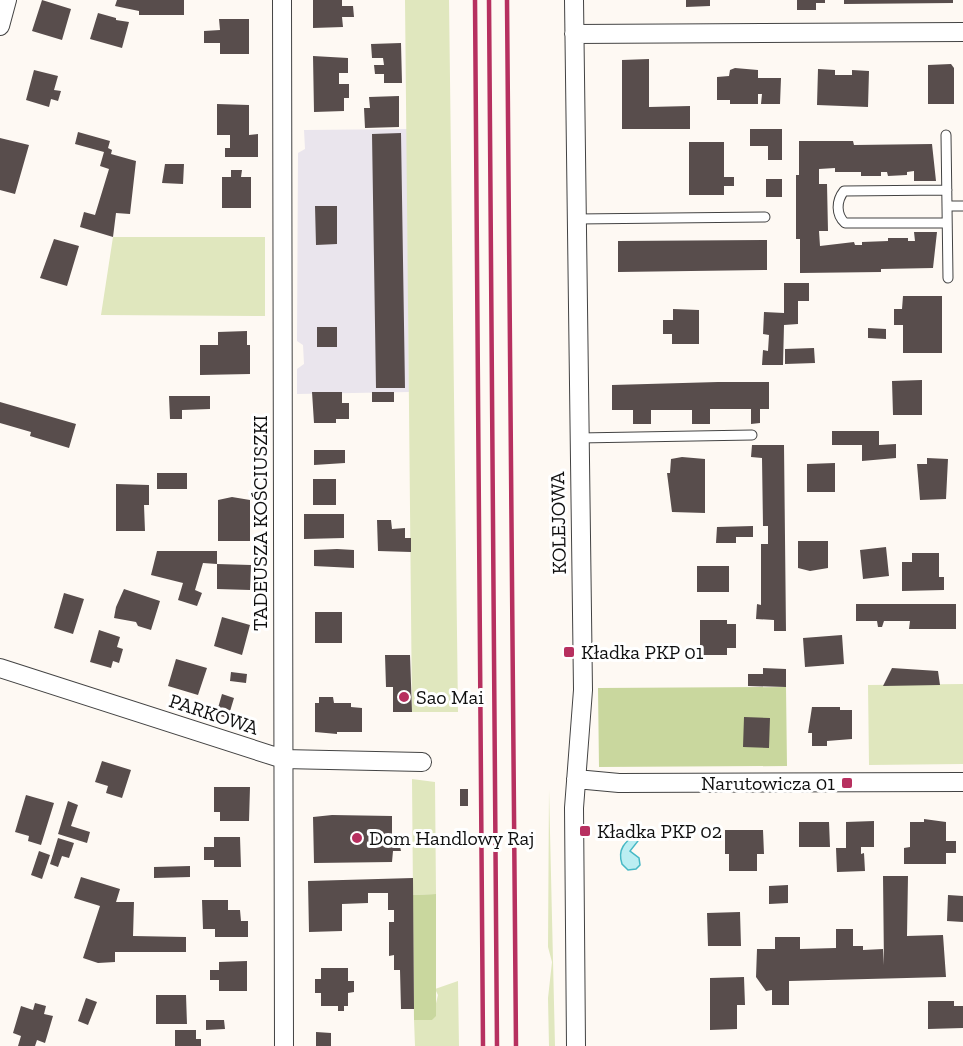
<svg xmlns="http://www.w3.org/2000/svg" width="963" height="1046" viewBox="0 0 963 1046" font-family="'Zilla Slab',serif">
<rect width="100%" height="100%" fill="#fef9f3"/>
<path fill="#eae5ed" d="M407 129 409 392 297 394V369L304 364 303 345 297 341 298 153 305 149 304 130Z"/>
<path fill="#e0e7be" d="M405 0H449L458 712H412Z
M113 237H265V316L101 315Z
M963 684V764L869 765 868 685Z
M412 779 435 782 436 894 413 895Z
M549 789 555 1046H549L548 998 552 962 548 947Z
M458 981 459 1046H415L414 1020H432L438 995 435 989Z"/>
<path fill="#c9d79e" d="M786 687 787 766 599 767 598 688Z
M436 894V1016L432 1020H414L413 895Z"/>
<path fill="#bbeef2" stroke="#46b8c5" stroke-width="1.5" d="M637 833 640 835 638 841 630 851 639 858 640 865 636 869 628 870 622 864C617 849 625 842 637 833Z"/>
<path fill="#584d4c" d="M42 0 71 9 62 40 32 31Z
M117 0H184V15H139V11L115 6Z
M313 0H342V6H353L354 17H342L343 27 313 28Z
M686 0H710V6L686 7Z
M797 0H825V3H816V10H797Z
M844 0H953V3L844 4Z
M98 13 116 18V20L129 22 122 48 90 39Z
M219 19H249V54H220V43H204V31L220 30Z
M401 43 402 83H384V74H375L374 65H384L383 58H372L371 44Z
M313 56 348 58V73H339V84H349V98H344V111L314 112Z
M649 59V107L690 106V129H622V60Z
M951 64 954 68V104H928V65Z
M735 68 758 70V78H781L780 104H761L762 94H758V104H730V100H717V77L729 76 730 70Z
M818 69 835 70V75H852V70L869 71 868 107 817 105Z
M34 70 58 76 54 90 61 91 58 101 51 99 49 107 26 100Z
M399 96V127L365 128 364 108H370L369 97Z
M217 104 249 105V135L258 134V157H225V148H230V135H217Z
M750 129H782V160H768V146H750Z
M78 132 110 141 108 148 112 150 111 154 136 161 130 214 116 213 113 237 80 227 84 212 95 215 109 169 100 166 104 152 75 144Z
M401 133 405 388H376L372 134Z
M0 138 29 145 15 194 0 190Z
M799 141H853L854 145 932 144 936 181H914V171L907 172V175L888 176 887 172H881V176H861V172H835V168L819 169V184H827L828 231H819L820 246 854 242 855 245H862V242L888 241V238H908V241H915L914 232H937L933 268 881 269V272L800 273V239H796V175H799Z
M689 142H724V177H734V186H724V195H689Z
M165 164H184L183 184 162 183Z
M231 170H242L241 177H251V208H222V177H231Z
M766 179H782V197H766Z
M315 206H337V244L316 245Z
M54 239 79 246 67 286 40 278Z
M767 240V270L618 272V241Z
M784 283H809V301H798V324L784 325 783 365H762L763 350 768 351 769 335 763 334 764 312 784 313Z
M903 296H942V353H903V325H894V309H902Z
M673 309 699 310V344H672V334H663V320H673Z
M317 327H337V347H317Z
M868 328 886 329V339L868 338Z
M247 331V345H250V374L200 375V345H218V332Z
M814 348 815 363 785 364V349Z
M922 380V415H893L892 381Z
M718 382H769V409H760V423L751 424V409H710V424H692V410H651V424H633V410H612V385Z
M312 392H342V403H349V419H336V423H314Z
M372 392H394V402H372Z
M169 396H210V409L182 410V419H170Z
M0 402 76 424 69 448 30 436 31 432 0 423Z
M832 431H879V445L896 444V458L862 461V445H832Z
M752 445H784L786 631H774V620L756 619 757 604 761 605V544H768V526H763L762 458 751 457Z
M314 450H345V463L314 465Z
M682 457 705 459V513L672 512 667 473H670L671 459Z
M927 458 948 459 946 499 920 500 917 464H927Z
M835 463V492H807V464Z
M157 473H187V489H157Z
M313 479H336V505H313Z
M116 484 149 485V505H144L145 531H116Z
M232 497 250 500V541H218V500Z
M304 514H344V538L304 539Z
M377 520H391L392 529 405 528V538H411V552L378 551Z
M753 526V537H736V543H716L717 527Z
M798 541H828V568L810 571 798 568Z
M886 547 889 576 863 579 860 550Z
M337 549 354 550V568L314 566V550Z
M157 551H217V564L203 563 195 590 202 593 197 606 178 600 183 583 151 575Z
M912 553H939V577H944V590L902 591V562H912Z
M217 564 251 565 250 590 217 589Z
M697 566H729V592H697Z
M124 589 160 601 151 630 138 626 136 622 114 618 116 607Z
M64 593 84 599 73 634 54 628Z
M856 604H956V629H909L910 621H884L882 627H878L877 621H856Z
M315 612H342V643H315Z
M222 617 250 625 242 655 214 646Z
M700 620H727V624H736V648H727V655H700Z
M99 630 120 637 117 647 123 649 119 663 113 661 111 668 90 662Z
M842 635 844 664 805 667 803 638Z
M385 655H410L412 712H393V687H386Z
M176 659 207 668 198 695 168 686Z
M763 668 786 669V687L748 686V674H763Z
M892 668 938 671 940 685 883 686Z
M231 672 247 674 246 683 230 681Z
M222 694 234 698 228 718 216 715Z
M319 697H333L334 703H351V707L362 708V732H337V734L315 732V703H319Z
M812 707H840V710H852V739L827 741V746H812V733H808Z
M744 717 770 718 769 748 743 747Z
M102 761 131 770 122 798 106 793 108 786 95 782Z
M214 787H250L249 821H220V812H214Z
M460 789H468V806H460Z
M26 795 54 803 41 845 28 841 29 836 15 832Z
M68 801 78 805 71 826 90 832 87 843 58 834Z
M332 815 392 816V834L397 833 401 851H393L392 862 314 863 313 817Z
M924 819 946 822V841H956V853H946V864H904V848L910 847V822H924Z
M874 821V847H861V854L864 853 865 871 837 872 836 848H846V822Z
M799 822H829L830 847H799Z
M725 830H763L764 854H757V871H729V854H725Z
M214 837H240L241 867H214V860H204V847H214Z
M58 838 74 843 69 858 62 856 58 867 50 864Z
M39 851 50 855 42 879 31 875Z
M190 866V877L154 878V867Z
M883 876H908L907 936 943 935 946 977 789 981V1005H772V990L766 991 756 977 757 949H775V937H800V949L836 948V929H853V946H863V950L883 949 884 965Z
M81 877 120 889 116 902H134L133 936 186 937V952H115V962L98 963 83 958 100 906 74 898Z
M413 878 414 1009H401L400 970H394V955L389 956V922H394V910H388V893H368V903L342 904V931L309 932 308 881Z
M788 885V903L769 904V886Z
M948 895 963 896V922L947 921Z
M202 900H228V910H240L241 921H248V937H215V929H203Z
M740 912 741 946H708L707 913Z
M247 961V991H219V980H210V970H219V962Z
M321 968H348V981H354V992L348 993V1006H344V1011H338V1006H321V993H315V979H321Z
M744 977 745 1005H737V1029L710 1030V978Z
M156 995H186L187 1024H156Z
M86 998 97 1002 88 1025 78 1021Z
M928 1001H954V1006H963V1028L928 1029Z
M35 1003 46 1006 44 1014 53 1016 45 1043 37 1040 35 1046H18L21 1036 13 1033 21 1006 33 1010Z
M206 1020H224L225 1029 206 1030Z
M175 1030H196V1039H201V1046H175Z
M316 1032 331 1033V1046H316Z"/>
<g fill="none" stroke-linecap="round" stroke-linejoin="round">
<defs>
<path id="lane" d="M946 135 948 278
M947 190 844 191C836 201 836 215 845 223H947
M947 206H963
M577 219 765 217
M579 438 752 435"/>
<path id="street" d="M282 0 284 1046
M574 0 583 690 574 808 576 1046
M0 26 7 0
M574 34 963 32
M0 668 283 759 422 762
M576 779 619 783 963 782"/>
</defs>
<use href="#lane" stroke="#434343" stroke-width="11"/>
<use href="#street" stroke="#434343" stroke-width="20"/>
<use href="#lane" stroke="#fff" stroke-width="9"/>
<use href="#street" stroke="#fff" stroke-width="18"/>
<path stroke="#b7305f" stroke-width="4.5" d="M475 0 483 1046
M489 0 497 1046
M507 0 516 1046"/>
</g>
<g fill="#b7305f" stroke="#fff" stroke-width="2">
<rect x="563" y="646" width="12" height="12" rx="3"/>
<circle cx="404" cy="697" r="6"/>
<rect x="841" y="777" width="12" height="12" rx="3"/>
<rect x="579" y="825" width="12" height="12" rx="3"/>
<circle cx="357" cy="838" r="6"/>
</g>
<g text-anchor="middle" stroke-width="6" stroke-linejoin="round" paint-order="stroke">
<g font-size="20" fill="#101010" stroke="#fff">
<text transform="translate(260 523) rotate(-90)" y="7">TADEUSZA KOŚCIUSZKI</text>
<text transform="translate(558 523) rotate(-91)" y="7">KOLEJOWA</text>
<text transform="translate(214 714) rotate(18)" y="7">PARKOWA</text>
</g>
<g font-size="20" fill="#101010" stroke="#fff" text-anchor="start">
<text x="581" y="659">Kładka PKP 01</text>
<text x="416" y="704">Sao Mai</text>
<text x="835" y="790" text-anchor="end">Narutowicza 01</text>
<text x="597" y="838">Kładka PKP 02</text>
<text x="369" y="845">Dom Handlowy Raj</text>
</g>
</g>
</svg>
